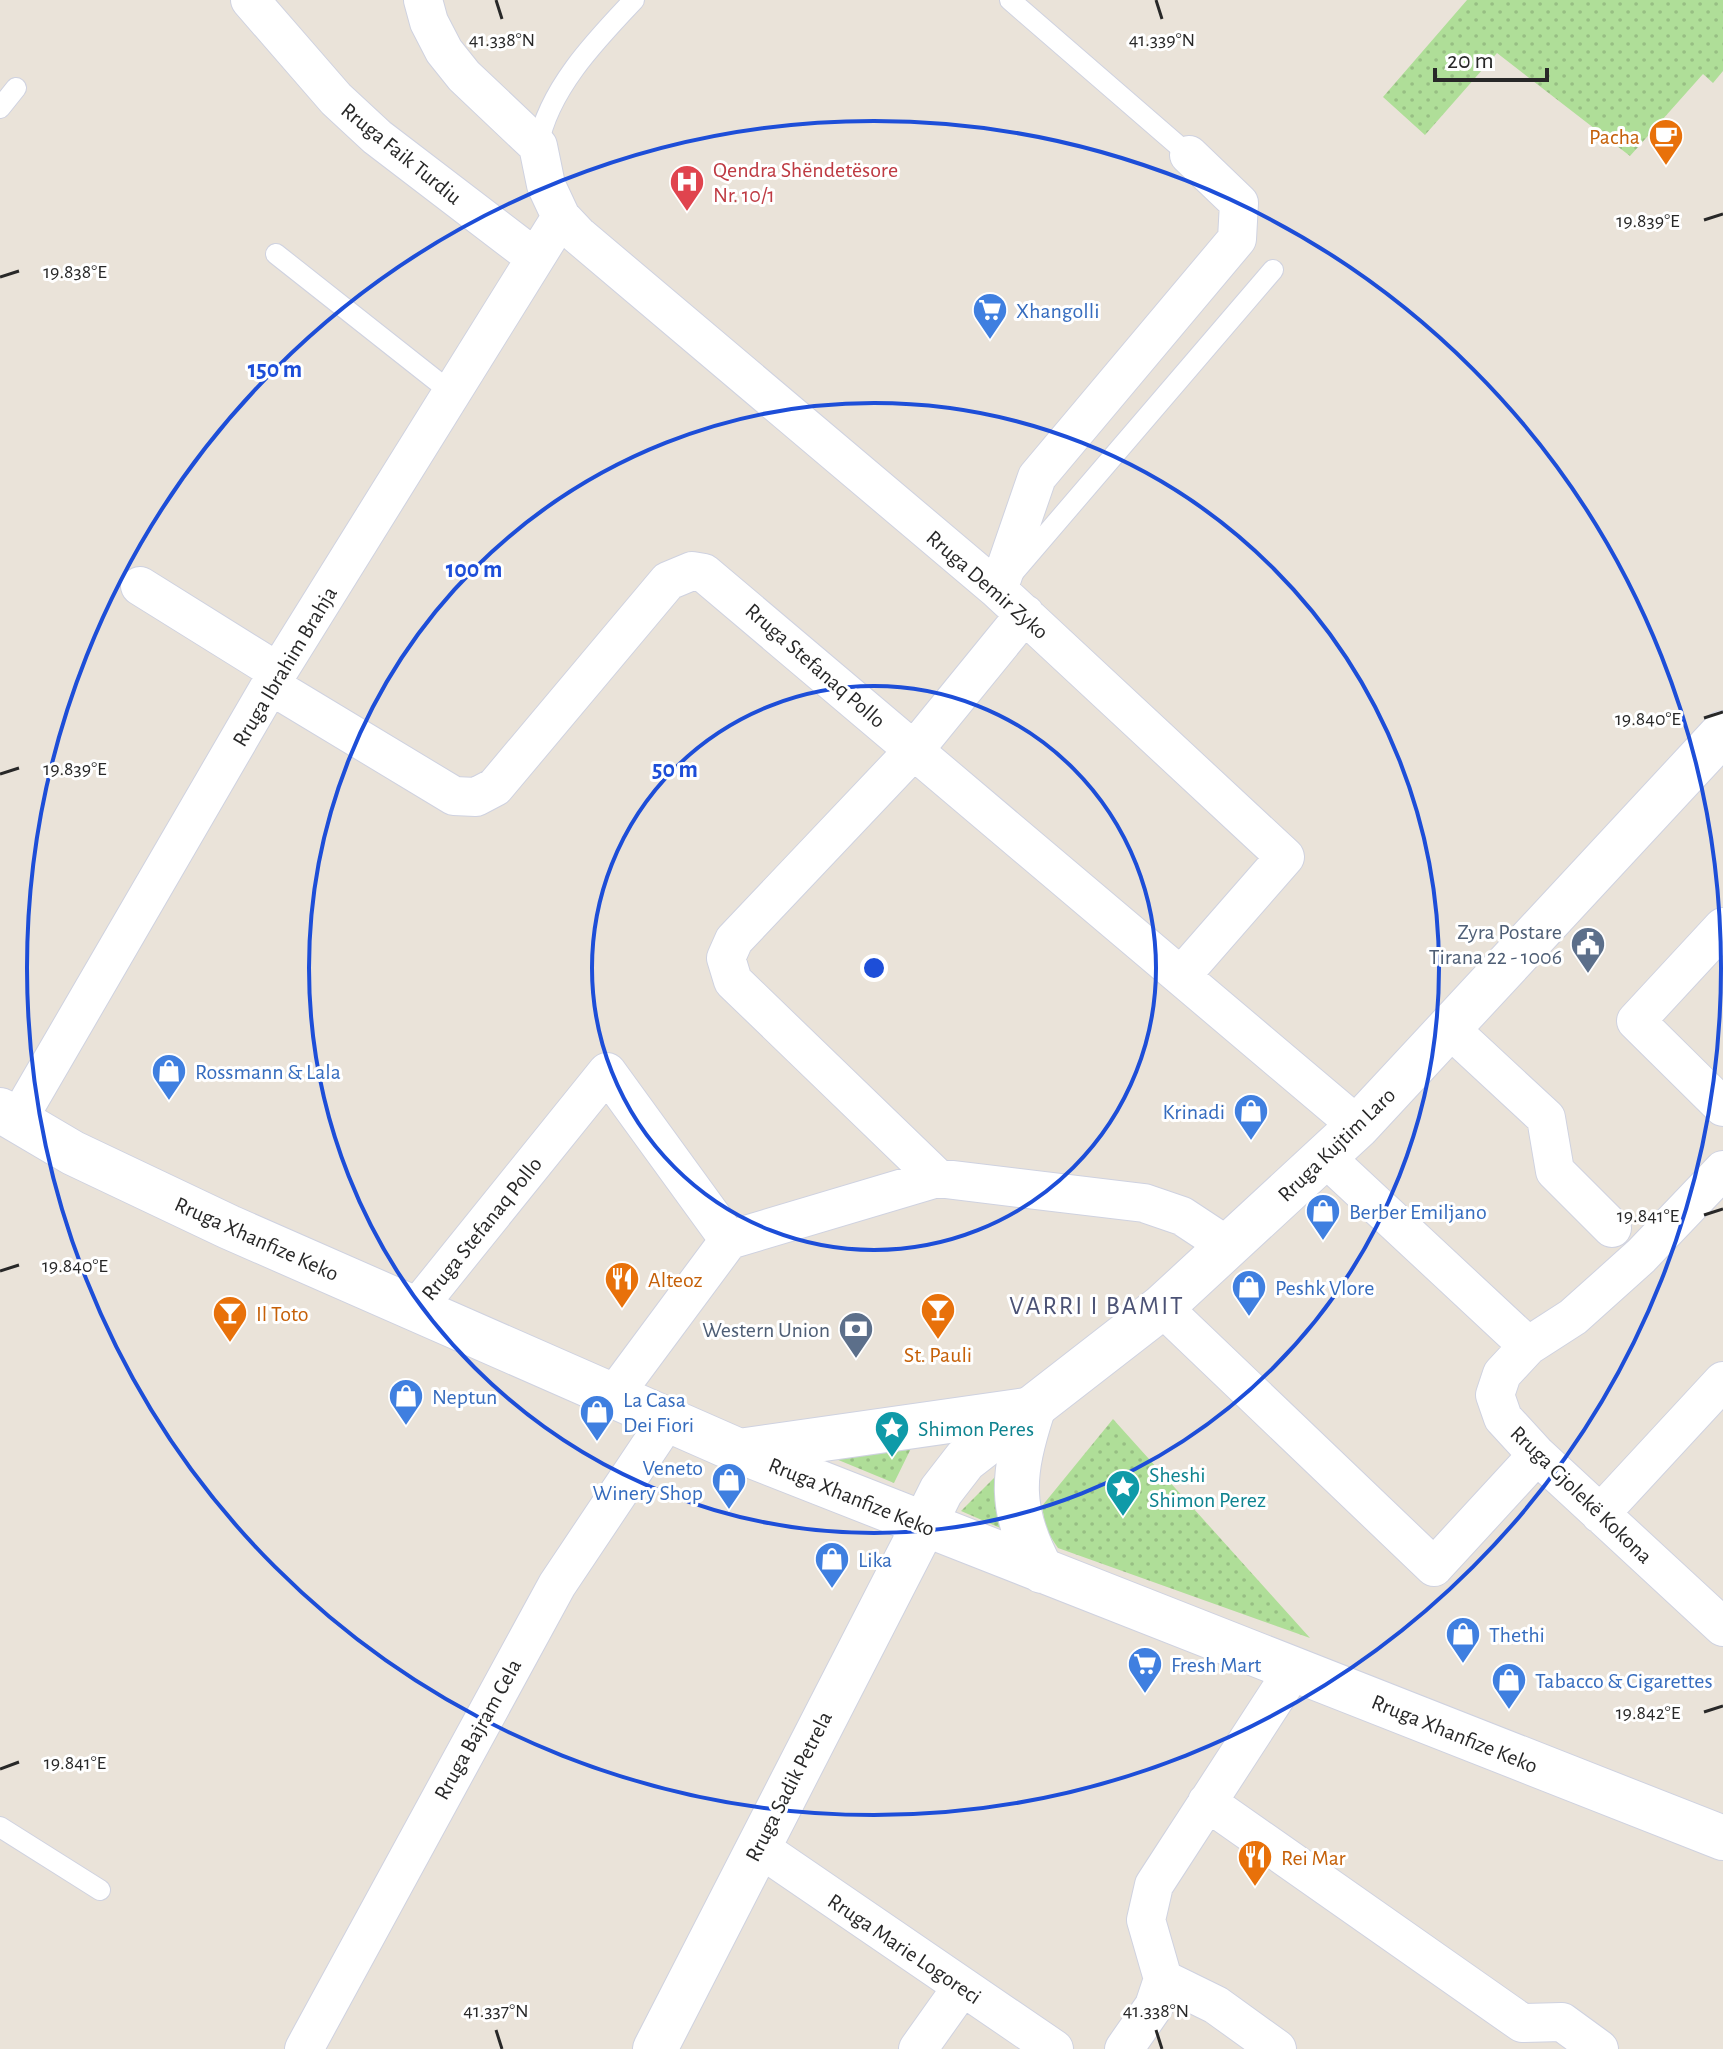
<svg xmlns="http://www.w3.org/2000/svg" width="1723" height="2049" viewBox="0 0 1723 2049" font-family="'Alegreya Sans',sans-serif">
<defs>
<pattern id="green-dots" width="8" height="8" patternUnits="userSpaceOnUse" patternTransform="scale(2)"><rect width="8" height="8" fill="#afde98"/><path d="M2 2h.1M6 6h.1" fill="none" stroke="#97be83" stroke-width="1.8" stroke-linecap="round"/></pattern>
</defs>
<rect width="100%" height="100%" fill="#eae3d9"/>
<path fill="url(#green-dots)" d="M1467 0H1723V71L1713 83 1703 74 1630 156 1497 53 1425 135 1383 97Z
M1113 1419 1310 1638 1058 1548 1046 1530 1042 1506Z
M919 1432 894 1483 819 1452Z
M1002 1470 1005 1530 961 1511Z"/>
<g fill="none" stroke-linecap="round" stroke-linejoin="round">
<defs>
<path id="service" d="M1010 0 1189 155
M0 108 16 88
M538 146C548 90 595 41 634 0
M276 254 452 393
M1014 572 1273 270
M0 1827 100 1890"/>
<path id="minor" d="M250 0 336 99 377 137 534 257
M423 0 429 22 444 51 464 76 538 146 546 185 561 217 578 235 998 590 1285 857 1181 976
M140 586 278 672
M998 590 1037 477 1237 239 1239 203 1189 155
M270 685 454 796 476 797 495 787 668 581 692 571 704 573 1358 1126
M1723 927 1636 1021 1723 1107
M1449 1028 1546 1118 1555 1171 1612 1228
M17 1121 278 672 561 217
M1325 1157 1528 1346
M1723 1170 1641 1256 1573 1317 1528 1346 1502 1374 1495 1395 1503 1418 1537 1455 1723 1627
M937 1178 733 981 726 958 734 940 915 749 1025 614
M1162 1307 1434 1567 1537 1455
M416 1309 607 1072 729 1240
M614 1395 729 1240 937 1178 1144 1203 1182 1216 1229 1247
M1600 1514 1723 1381
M1207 1802 1522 2023 1562 2022 1599 2049
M757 1846 1054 2049
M1163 1979 1216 2005 1277 2049
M304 2049 557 1585 668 1419
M918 2049 962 1987
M1124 2049 1154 2006 1163 1979 1146 1920 1154 1885 1294 1669"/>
<path id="tertiary" d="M924 1525 941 1491 965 1460 1162 1307 1358 1126 1723 733"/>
<path id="secondary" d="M0 1110 73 1153 229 1227 739 1451 1723 1838
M739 1451 1033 1409C1012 1474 1008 1509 1042 1571
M655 2049 924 1525"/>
</defs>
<use href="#service" stroke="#cfd2e0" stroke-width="22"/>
<use href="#minor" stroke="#cfd2e0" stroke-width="40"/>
<use href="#tertiary" stroke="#cfd2e0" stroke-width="46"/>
<use href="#secondary" stroke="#cfd2e0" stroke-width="46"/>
<use href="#service" stroke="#fff" stroke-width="20"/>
<use href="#minor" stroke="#fff" stroke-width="38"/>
<use href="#tertiary" stroke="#fff" stroke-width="44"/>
<use href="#secondary" stroke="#fff" stroke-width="44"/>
</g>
<path fill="none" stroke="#282828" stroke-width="3" d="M496 0 502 19M1156 0 1162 19M1704 220 1723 214M0 277 19 271M1704 718 1723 712M0 774 19 768M1704 1215 1723 1209M0 1271 19 1265M1704 1712 1723 1706M0 1769 19 1762M496 2030 502 2049M1156 2030 1162 2049"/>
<g fill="none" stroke="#1d4ed8" stroke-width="4">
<circle cx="874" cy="968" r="282"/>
<circle cx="874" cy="968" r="565"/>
<circle cx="874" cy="968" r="847"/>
</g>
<defs>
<symbol id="cafe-pin" viewBox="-11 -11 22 30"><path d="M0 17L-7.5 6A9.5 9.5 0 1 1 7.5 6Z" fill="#e8710a" stroke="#fff"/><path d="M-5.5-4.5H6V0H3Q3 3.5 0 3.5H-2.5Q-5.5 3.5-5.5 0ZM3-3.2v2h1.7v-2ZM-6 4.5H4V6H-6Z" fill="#fff"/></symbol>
<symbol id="hospital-pin" viewBox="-11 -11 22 30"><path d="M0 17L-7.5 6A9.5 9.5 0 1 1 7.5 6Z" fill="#e0444e" stroke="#fff"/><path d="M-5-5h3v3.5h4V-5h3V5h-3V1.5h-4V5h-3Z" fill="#fff"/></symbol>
<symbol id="supermarket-pin" viewBox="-11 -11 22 30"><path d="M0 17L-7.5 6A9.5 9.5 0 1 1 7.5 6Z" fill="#3f7fe0" stroke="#fff"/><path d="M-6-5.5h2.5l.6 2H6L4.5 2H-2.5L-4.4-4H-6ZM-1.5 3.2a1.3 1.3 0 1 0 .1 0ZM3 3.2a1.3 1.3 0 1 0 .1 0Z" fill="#fff"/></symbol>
<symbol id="civic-pin" viewBox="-11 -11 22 30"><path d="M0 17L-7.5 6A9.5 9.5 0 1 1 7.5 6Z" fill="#5c6f8a" stroke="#fff"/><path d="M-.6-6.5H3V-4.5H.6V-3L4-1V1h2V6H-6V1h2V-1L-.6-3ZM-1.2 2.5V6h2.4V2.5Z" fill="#fff"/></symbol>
<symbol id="shop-pin" viewBox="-11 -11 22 30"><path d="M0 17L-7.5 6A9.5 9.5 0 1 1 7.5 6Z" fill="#3f7fe0" stroke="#fff"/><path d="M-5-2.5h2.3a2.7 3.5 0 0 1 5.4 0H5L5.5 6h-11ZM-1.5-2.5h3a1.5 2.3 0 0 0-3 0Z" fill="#fff"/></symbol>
<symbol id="restaurant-pin" viewBox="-11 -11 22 30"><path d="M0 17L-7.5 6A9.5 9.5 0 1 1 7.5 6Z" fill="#e8710a" stroke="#fff"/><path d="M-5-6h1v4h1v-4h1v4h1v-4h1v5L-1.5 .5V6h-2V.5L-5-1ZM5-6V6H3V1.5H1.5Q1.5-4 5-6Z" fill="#fff"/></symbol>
<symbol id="bar-pin" viewBox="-11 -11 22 30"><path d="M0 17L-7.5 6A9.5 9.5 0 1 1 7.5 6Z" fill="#e8710a" stroke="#fff"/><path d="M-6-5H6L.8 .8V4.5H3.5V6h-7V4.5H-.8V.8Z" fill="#fff"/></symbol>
<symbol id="bank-pin" viewBox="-11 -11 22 30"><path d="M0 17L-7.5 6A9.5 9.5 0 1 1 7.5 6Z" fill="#5c6f8a" stroke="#fff"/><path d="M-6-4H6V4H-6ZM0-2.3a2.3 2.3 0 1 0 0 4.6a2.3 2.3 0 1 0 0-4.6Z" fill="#fff"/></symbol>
<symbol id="sight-pin" viewBox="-11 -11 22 30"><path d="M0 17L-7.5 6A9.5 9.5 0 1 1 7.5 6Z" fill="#0f9aa8" stroke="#fff"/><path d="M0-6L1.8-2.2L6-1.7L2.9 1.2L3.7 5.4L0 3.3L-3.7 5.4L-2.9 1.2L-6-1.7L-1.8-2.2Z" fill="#fff"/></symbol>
</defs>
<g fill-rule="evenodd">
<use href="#cafe-pin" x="1646" y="116" width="40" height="54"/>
<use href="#hospital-pin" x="667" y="162" width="40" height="54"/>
<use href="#supermarket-pin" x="970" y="290" width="40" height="54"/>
<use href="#civic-pin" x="1568" y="924" width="40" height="54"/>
<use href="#shop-pin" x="149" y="1051" width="40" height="54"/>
<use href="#shop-pin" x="1231" y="1091" width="40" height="54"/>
<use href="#shop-pin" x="1303" y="1191" width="40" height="54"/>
<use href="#restaurant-pin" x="602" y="1259" width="40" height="54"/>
<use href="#shop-pin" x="1229" y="1267" width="40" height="54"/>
<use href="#bar-pin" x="918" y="1290" width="40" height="54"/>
<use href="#bar-pin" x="210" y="1293" width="40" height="54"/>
<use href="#bank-pin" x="836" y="1309" width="40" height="54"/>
<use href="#shop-pin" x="386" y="1376" width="40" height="54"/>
<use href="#shop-pin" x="577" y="1392" width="40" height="54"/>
<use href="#sight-pin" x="872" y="1408" width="40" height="54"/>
<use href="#shop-pin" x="709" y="1460" width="40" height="54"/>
<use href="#sight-pin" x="1103" y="1467" width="40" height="54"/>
<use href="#shop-pin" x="812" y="1539" width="40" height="54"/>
<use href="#shop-pin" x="1443" y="1614" width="40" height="54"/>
<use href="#supermarket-pin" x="1125" y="1644" width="40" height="54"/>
<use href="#shop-pin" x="1489" y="1660" width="40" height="54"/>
<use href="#restaurant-pin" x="1235" y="1837" width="40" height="54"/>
</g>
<g text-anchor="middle" stroke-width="6" stroke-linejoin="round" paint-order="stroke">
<g font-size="22" fill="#c56008" stroke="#fff" text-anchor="start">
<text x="1640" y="144" text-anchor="end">Pacha</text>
<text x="648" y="1287">Alteoz</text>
<text x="256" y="1321">Il Toto</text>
<text x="938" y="1362" text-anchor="middle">St. Pauli</text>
<text x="1281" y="1865">Rei Mar</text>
</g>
<g font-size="22" fill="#282828" stroke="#fff">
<text transform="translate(402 153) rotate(39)" y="8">Rruga Faik Turdiu</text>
<text transform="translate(988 584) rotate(41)" y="8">Rruga Demir Zyko</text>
<text transform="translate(816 665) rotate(41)" y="8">Rruga Stefanaq Pollo</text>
<text transform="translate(284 666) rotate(-59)" y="8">Rruga Ibrahim Brahja</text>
<text transform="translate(1336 1144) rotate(-44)" y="8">Rruga Kujtim Laro</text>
<text transform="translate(481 1228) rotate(-51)" y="8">Rruga Stefanaq Pollo</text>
<text transform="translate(257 1238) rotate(24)" y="8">Rruga Xhanfize Keko</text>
<text transform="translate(1582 1494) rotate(44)" y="8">Rruga Gjolekë Kokona</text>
<text transform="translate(852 1496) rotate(22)" y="8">Rruga Xhanfize Keko</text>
<text transform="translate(477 1729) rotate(-61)" y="8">Rruga Bajram Cela</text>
<text transform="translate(1455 1733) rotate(22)" y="8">Rruga Xhanfize Keko</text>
<text transform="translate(788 1786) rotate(-63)" y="8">Rruga Sadik Petrela</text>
<text transform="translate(905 1948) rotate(34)" y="8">Rruga Marie Logoreci</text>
</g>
<g font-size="22" fill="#be3a42" stroke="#fff" text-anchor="start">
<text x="713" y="177">Qendra Shëndetësore<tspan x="713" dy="25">Nr. 10/1</tspan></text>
</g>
<g font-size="22" fill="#366cbe" stroke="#fff" text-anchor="start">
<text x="1016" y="318">Xhangolli</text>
<text x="195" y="1079">Rossmann &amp; Lala</text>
<text x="1225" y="1119" text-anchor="end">Krinadi</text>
<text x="1349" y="1219">Berber Emiljano</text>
<text x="1275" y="1295">Peshk Vlore</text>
<text x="432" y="1404">Neptun</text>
<text x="623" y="1407">La Casa<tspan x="623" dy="25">Dei Fiori</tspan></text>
<text x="703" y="1475" text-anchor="end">Veneto<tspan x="703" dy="25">Winery Shop</tspan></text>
<text x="858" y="1567">Lika</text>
<text x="1489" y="1642">Thethi</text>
<text x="1171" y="1672">Fresh Mart</text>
<text x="1535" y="1688">Tabacco &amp; Cigarettes</text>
</g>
<g font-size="22" fill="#4e5e75" stroke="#fff" text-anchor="end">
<text x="1562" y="939">Zyra Postare<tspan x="1562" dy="25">Tirana 22 - 1006</tspan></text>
<text x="830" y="1337">Western Union</text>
</g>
<g font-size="22" fill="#0d838f" stroke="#fff" text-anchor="start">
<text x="918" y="1436">Shimon Peres</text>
<text x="1149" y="1482">Sheshi<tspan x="1149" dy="25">Shimon Perez</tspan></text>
</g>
<g font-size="26" letter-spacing="2" fill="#4b5275" stroke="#fff">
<text x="1097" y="1314">VARRI I BAMIT</text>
</g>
</g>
<g font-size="20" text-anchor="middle" fill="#282828" stroke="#fff" stroke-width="6" stroke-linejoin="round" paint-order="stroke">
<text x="502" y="46">41.338°N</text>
<text x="1162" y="46">41.339°N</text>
<text x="1648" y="227">19.839°E</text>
<text x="75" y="278">19.838°E</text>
<text x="1648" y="725">19.840°E</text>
<text x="75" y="775">19.839°E</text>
<text x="1648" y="1222">19.841°E</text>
<text x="75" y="1272">19.840°E</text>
<text x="1648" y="1719">19.842°E</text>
<text x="75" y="1769">19.841°E</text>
<text x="496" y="2017">41.337°N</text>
<text x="1156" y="2017">41.338°N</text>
</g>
<circle cx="874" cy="968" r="12" fill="#1d4ed8" stroke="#fff" stroke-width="4"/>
<g font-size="24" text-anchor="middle" font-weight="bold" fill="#1d4ed8" stroke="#fff" stroke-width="6" stroke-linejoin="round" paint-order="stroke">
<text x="275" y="377">150 m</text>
<text x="474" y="577">100 m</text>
<text x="675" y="777">50 m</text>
</g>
<path d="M1435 68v12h112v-12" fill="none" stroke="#282828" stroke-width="4"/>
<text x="1447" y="68" font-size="24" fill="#282828" stroke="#ffffff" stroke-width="6" paint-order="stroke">20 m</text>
</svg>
